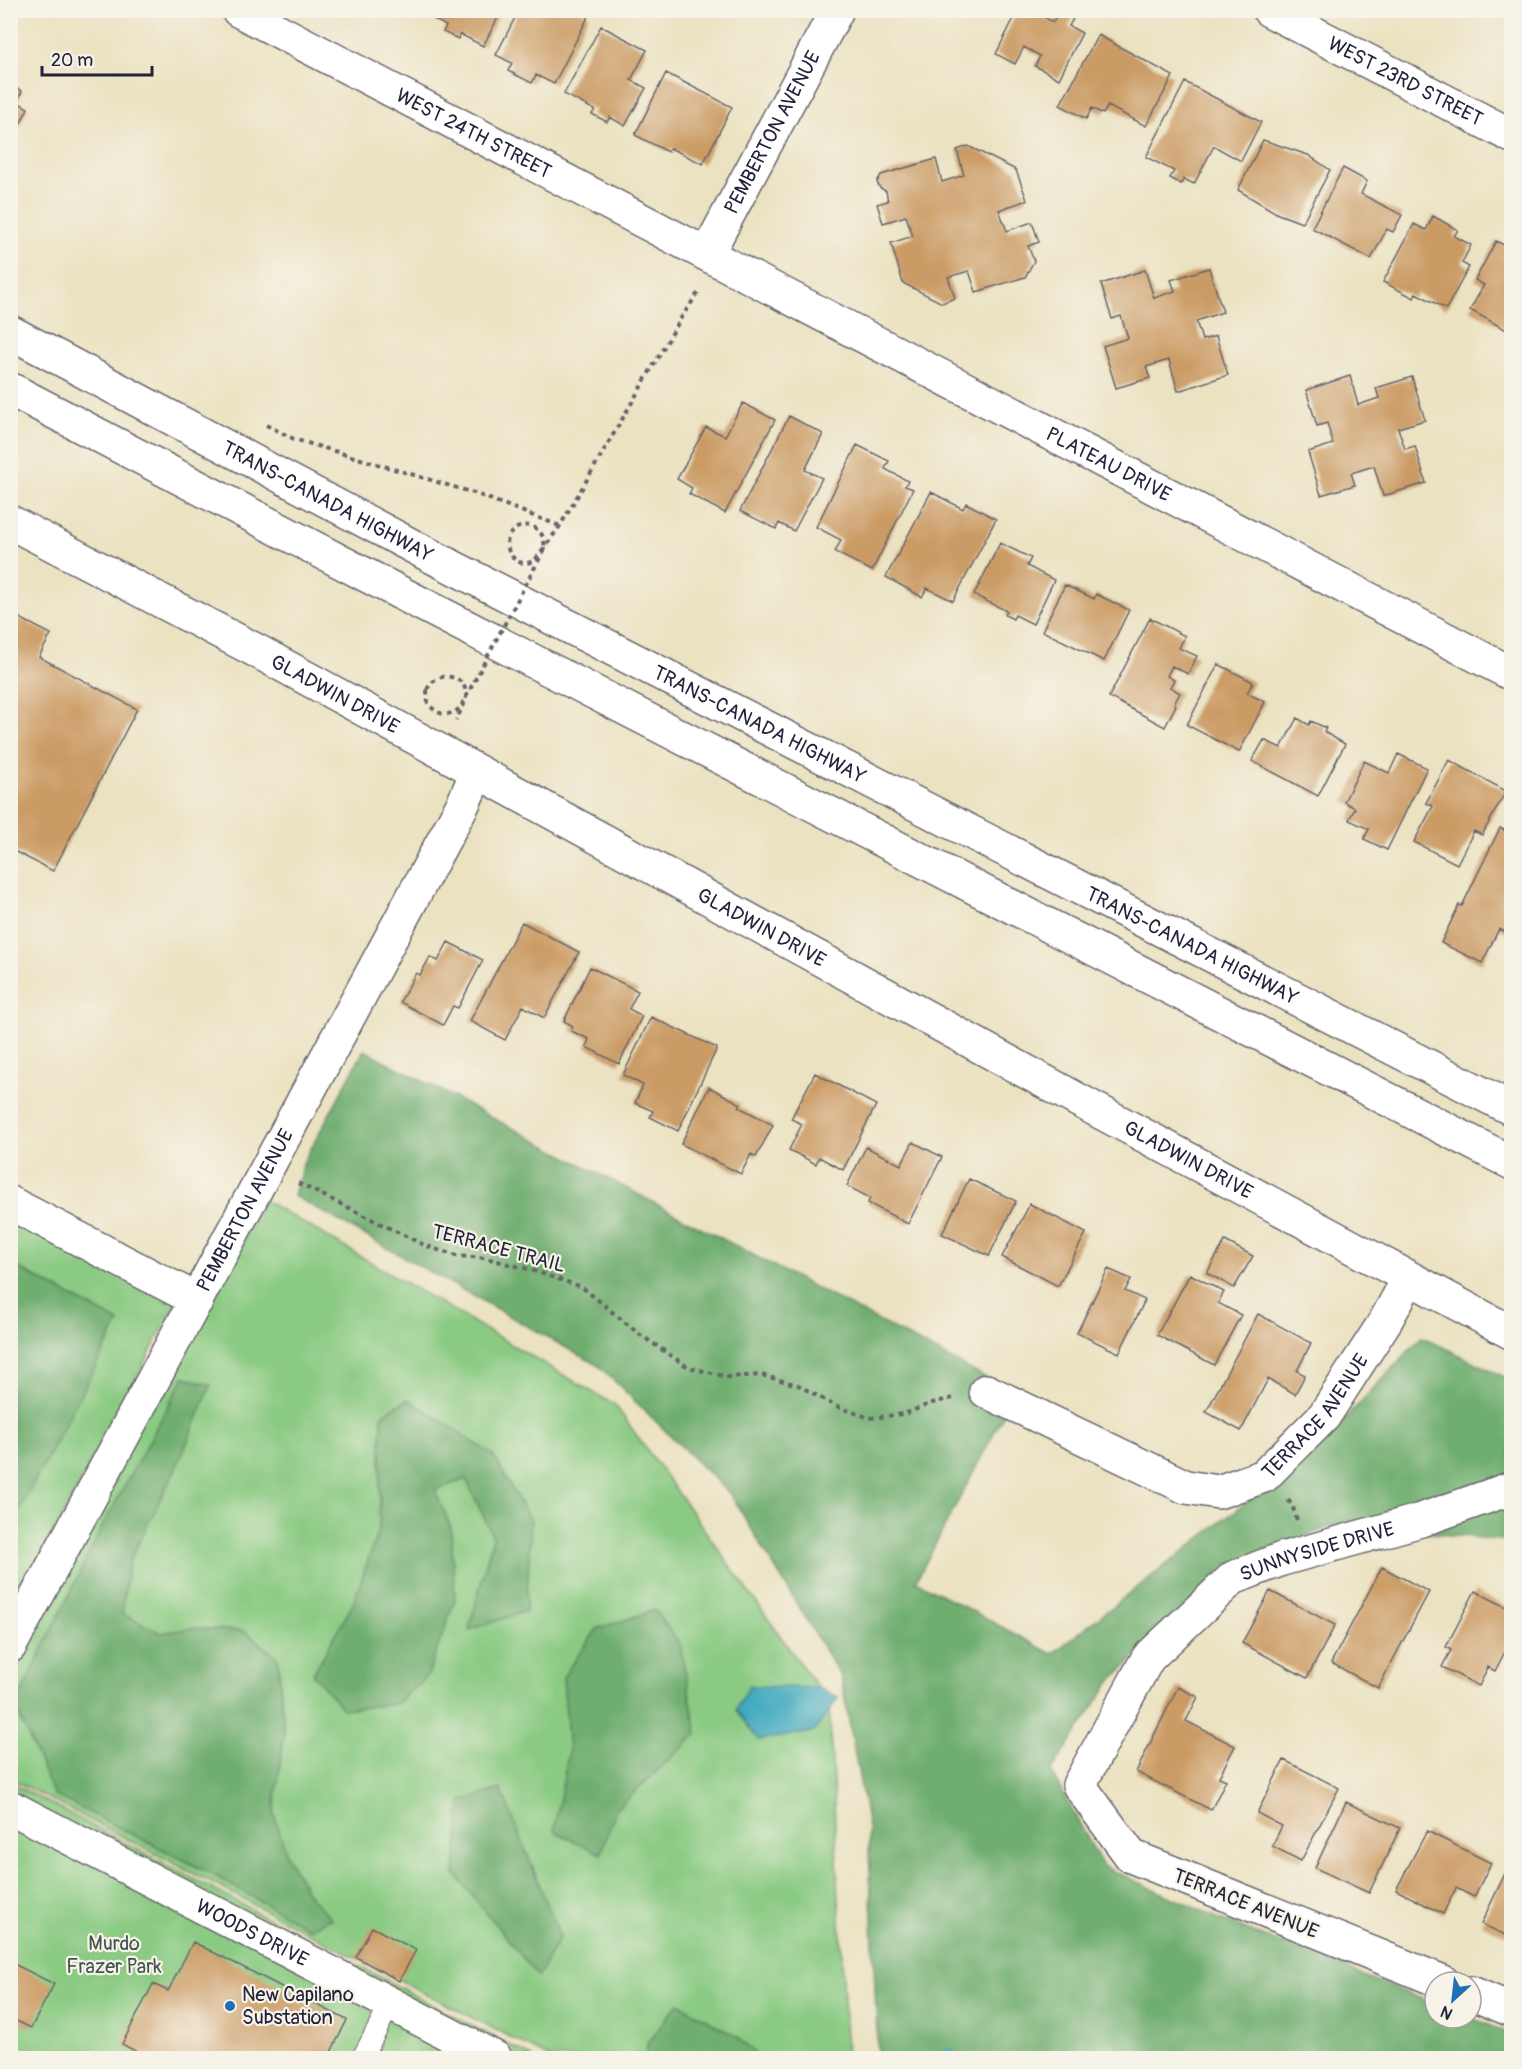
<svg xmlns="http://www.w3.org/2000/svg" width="1522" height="2069" viewBox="0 0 1522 2069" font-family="Pangolin,sans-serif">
<rect width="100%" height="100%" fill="#f7f3e8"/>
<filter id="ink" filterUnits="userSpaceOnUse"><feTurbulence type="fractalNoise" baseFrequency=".0167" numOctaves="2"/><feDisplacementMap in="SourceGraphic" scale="12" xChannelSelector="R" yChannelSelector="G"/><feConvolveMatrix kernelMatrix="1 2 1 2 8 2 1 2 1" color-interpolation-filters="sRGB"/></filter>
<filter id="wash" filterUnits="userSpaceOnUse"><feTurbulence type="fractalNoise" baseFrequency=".008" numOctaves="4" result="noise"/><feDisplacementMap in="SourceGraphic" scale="24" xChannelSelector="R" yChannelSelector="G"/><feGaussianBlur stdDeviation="1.35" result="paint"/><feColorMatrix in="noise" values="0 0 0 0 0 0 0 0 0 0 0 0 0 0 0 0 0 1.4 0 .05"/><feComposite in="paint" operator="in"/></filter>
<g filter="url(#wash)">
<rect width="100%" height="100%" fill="#ebe2c1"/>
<path fill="#8aca82" stroke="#56765e" stroke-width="1.5" d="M264 1200 615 1405 829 1704 847 2058H550L11 1779V1647Z
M11 1217 177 1302 11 1612Z
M11 1783 534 2058H11Z"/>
<path fill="#6fae70" stroke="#486856" stroke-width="1.5" d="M364 1050 1015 1393 916 1581 1052 1654 1322 1443 1422 1337 1511 1380V1541L1337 1524 1226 1566 1110 1682 1051 1772 1103 1866 1217 1918 1435 2004V2018H1471L1511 2034V2058H878L868 1826 841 1677 731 1495 599 1366 294 1196 304 1161Z
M11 1264 119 1322 11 1526Z
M184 1377 211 1385 179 1462 129 1562 122 1614 161 1633 195 1628 245 1631 278 1658 284 1733 274 1814 288 1859 311 1898 331 1918 310 1929 215 1876 54 1795 15 1706 102 1527Z
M408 1399 493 1455 531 1522 526 1611 469 1630 493 1537 466 1479 435 1490 451 1528 455 1600 428 1675 396 1704 343 1709 313 1674 353 1604 379 1528 382 1415Z
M655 1610 680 1644 697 1734 616 1809 601 1854 554 1831 569 1750 563 1677 597 1629Z
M501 1789 560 1936 538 1977 455 1874 461 1801Z
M678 2003 736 2036 760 2058H647V2044Z"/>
<path fill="#3ea9be" stroke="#30667c" stroke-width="1.5" d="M749 1686 817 1688 839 1697 814 1732 758 1740 736 1710Z"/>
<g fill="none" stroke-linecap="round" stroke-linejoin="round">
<path stroke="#3ea9be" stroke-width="10" d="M948 2052 950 2058"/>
</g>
<g id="blocks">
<path fill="#cb9b65" d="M434 10H502L483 46 460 34 458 39 443 32 446 26 430 17Z
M519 10H579L589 15 554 84 536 75 532 83 508 71 512 63 496 55Z
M1018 10H1040L1038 14 1053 22 1058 12 1073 19 1069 26 1082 33 1059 79 1035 66 1040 56 1024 47 1015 64 996 54Z
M601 26 647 50 631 80 646 88 625 126 610 117 607 122 592 114 595 110 564 94Z
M1098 35 1173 76 1146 126 1108 106 1103 114 1092 108 1086 119 1060 105Z
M666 73 732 107 703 164 670 148 668 152 635 135Z
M1185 82 1261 122 1241 161 1214 146 1194 184 1184 179 1181 184 1170 178 1174 171 1146 157Z
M10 85 22 91 17 102 28 108 10 144Z
M1263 140 1308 155 1330 170 1302 223 1278 214 1238 190Z
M968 146 1016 170 1027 200 999 210 1007 231 1032 222 1039 242 1028 246 1034 261 1025 277 976 292 969 271 948 277 955 298 942 303 903 283 891 243 913 236 906 216 883 223 877 204 888 201 886 191 880 188 877 182 881 175 936 159 942 182 964 175 957 150Z
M1343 168 1367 181 1361 194 1402 215 1393 232 1387 229 1371 259 1312 228Z
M1433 216 1458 230 1454 236 1471 245 1462 263 1469 267 1446 309 1416 293 1414 298 1383 282 1414 224 1426 230Z
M1496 241 1512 249V333L1470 310 1484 285 1475 280Z
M1209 268 1223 312 1196 321 1202 340 1216 336 1228 375 1178 391 1169 360 1146 367 1150 378 1116 388 1103 346 1128 338 1121 316 1112 319 1101 284 1145 270 1154 298 1175 291 1171 280Z
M1350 376 1358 405 1379 398 1376 388 1412 377 1425 420 1398 428 1405 449 1415 446 1426 483 1383 496 1374 466 1351 473 1355 485 1321 495 1308 452 1333 444 1327 423 1317 426 1306 390Z
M743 403 775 420 725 513 689 494 692 488 677 479 706 427 725 436Z
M789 416 823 434 805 470 822 478 794 531 779 523 776 529 740 511Z
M857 445 889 461 885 469 908 481 905 486 913 489 872 571 835 552 841 540 816 527Z
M931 492 963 509 966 503 996 519 953 601 927 588 922 597 886 577Z
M1000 543 1031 558 1027 566 1054 580 1033 624 1015 615 1013 619 1005 615 1007 611 974 595Z
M1065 585 1094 599 1096 594 1129 610 1104 661 1042 631Z
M10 613 51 634 39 657 137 709 53 871 10 849Z
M1150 618 1185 636 1179 648 1197 656 1188 674 1172 666 1167 676 1174 680 1170 687 1180 693 1174 704 1176 705 1165 727 1109 697Z
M1218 664 1253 682 1247 693 1265 702 1239 752 1187 725Z
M1297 718 1309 725 1311 721 1326 728 1324 732 1345 744 1318 796 1252 761 1264 740 1281 748Z
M1398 754 1427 768 1387 850 1364 839 1369 829 1349 820 1355 808 1344 802 1364 761 1389 773Z
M1449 760 1506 791 1482 835 1474 831 1457 864 1414 842 1433 806 1426 803Z
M1500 828 1512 834V935L1499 929 1482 963 1441 943 1459 905 1462 906Z
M522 922 579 952 544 1018 523 1006 505 1040 470 1021Z
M448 942 483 960 458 1008 453 1006 443 1025 400 1002 416 973 420 975 430 957 438 961Z
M590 967 638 991 629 1009 642 1016 619 1064 586 1047 589 1039 571 1031 573 1026 564 1021Z
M651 1017 717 1048 678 1131 650 1117 653 1111 635 1103 643 1085 623 1075Z
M815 1073 876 1105 843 1170 819 1157 816 1164 789 1150 802 1124 791 1119Z
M709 1087 741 1104 739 1107 773 1125 756 1157 751 1154 741 1174 681 1144Z
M913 1142 942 1157 908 1224 868 1203 870 1198 847 1186 866 1147 901 1165Z
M969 1179 1016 1201 989 1256 942 1234Z
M1030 1204 1086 1233 1058 1286 1002 1257Z
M1225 1241 1253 1256 1234 1288 1207 1273Z
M1108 1269 1131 1279 1125 1291 1145 1300 1119 1353 1077 1333Z
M1190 1274 1224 1292 1218 1303 1241 1315 1214 1365 1157 1335Z
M1258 1314 1311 1343 1297 1371 1305 1375 1295 1394 1268 1379 1241 1431 1206 1412Z
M1382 1567 1429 1592 1378 1688 1331 1663Z
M1270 1591 1335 1625 1307 1678 1242 1643Z
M1475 1591 1512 1610V1638L1495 1671 1488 1667 1479 1686 1442 1667 1451 1650 1446 1647Z
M1178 1687 1198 1697 1186 1721 1235 1746 1219 1777 1226 1780 1211 1810 1136 1772Z
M1284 1760 1339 1788 1301 1861 1272 1846 1282 1826 1257 1813Z
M1346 1802 1400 1828 1369 1893 1315 1868Z
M1427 1831 1491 1863 1474 1897 1456 1888 1443 1914 1396 1890Z
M1512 1859V1938L1481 1924Z
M372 1927 416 1950 399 1981 356 1957Z
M193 1942 347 2020 328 2058H148L122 2044 153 1984 168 1991Z
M10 1962 54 1984 31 2028 10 2018Z"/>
</g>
</g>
<g filter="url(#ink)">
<use href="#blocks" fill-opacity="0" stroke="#68656a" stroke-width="1.5"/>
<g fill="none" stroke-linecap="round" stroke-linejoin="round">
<defs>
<path id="lane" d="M362 2058 390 2005"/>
<g id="street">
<path id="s1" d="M238 10 1512 674"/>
<path id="s2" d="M1269 10 1512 136"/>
<path id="s3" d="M707 254 837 10"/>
<path id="s4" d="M10 522 257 651 1078 1100 1512 1333"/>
<path d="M10 1203 197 1300"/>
<path id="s5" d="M986 1391 1186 1487 1218 1492 1264 1476 1324 1416 1386 1320 1409 1278"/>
<path id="s6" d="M10 1646 463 804 477 772"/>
<path id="s7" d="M10 1807 495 2058"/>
<path id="s8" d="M1443 1982 1131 1856 1079 1785 1148 1658 1233 1578 1282 1559 1421 1520 1512 1488"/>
<path d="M1471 1993 1512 2010"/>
</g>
<g id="highway">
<path id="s9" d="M10 332 431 556 1512 1109"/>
<path d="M10 389 412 599 1512 1163"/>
</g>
</defs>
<use href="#lane" stroke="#68656a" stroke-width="22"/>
<use href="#street" stroke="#68656a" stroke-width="36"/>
<use href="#highway" stroke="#68656a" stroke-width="36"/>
<path stroke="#68656a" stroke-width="4" stroke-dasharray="4.5 4.5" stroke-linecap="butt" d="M266 425 294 439 474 493 560 526
M542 551 560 526 681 318 700 290
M427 690C437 668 469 675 466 698 465 705 459 713 456 720
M298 1183 424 1245 456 1256 486 1258 528 1269 582 1287 639 1334 688 1367 728 1377 761 1375 798 1385 835 1406 870 1418 904 1414 932 1403 953 1398
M1288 1500 1292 1505 1297 1520"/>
<use href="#lane" stroke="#fff" stroke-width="20"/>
<use href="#street" stroke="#fff" stroke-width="33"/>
<use href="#highway" stroke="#fff" stroke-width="33"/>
<path stroke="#68656a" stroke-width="4" stroke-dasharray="4.5 4.5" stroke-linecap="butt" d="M427 690 428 703C436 715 449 718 460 708L543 552C547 541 542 529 530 526 525 525 521 526 517 528 491 543 523 583 542 551"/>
</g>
</g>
<circle fill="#1f6fb2" stroke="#f7f3e8" stroke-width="2" cx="230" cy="2006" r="6"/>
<g text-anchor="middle" stroke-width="4.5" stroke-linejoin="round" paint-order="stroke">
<g font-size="20" fill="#22223b" stroke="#f7f3e8">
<text dy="7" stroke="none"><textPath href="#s2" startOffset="154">WEST 23RD STREET</textPath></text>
<text dy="7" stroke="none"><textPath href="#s1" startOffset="266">WEST 24TH STREET</textPath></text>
<text dy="7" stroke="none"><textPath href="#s3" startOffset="138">PEMBERTON AVENUE</textPath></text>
<text dy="7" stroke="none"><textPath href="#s1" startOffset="982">PLATEAU DRIVE</textPath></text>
<text dy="7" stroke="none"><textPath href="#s9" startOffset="360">TRANS-CANADA HIGHWAY</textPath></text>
<text dy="7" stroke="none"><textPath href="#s4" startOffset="368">GLADWIN DRIVE</textPath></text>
<text dy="7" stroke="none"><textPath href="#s9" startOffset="846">TRANS-CANADA HIGHWAY</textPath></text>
<text dy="7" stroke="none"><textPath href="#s4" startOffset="854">GLADWIN DRIVE</textPath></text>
<text dy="7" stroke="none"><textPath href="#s9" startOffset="1332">TRANS-CANADA HIGHWAY</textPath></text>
<text dy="7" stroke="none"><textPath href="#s4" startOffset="1340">GLADWIN DRIVE</textPath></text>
<text dy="7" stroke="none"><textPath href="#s6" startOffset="495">PEMBERTON AVENUE</textPath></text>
<text transform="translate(499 1248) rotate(15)" y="7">TERRACE TRAIL</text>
<text dy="7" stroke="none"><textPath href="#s5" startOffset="382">TERRACE AVENUE</textPath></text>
<text dy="7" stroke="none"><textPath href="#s8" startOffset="774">SUNNYSIDE DRIVE</textPath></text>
<text transform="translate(1246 1903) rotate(22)" y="7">TERRACE AVENUE</text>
<text dy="7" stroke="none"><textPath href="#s7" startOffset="273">WOODS DRIVE</textPath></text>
</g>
<g font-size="20" fill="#415450" stroke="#f7f3e8">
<text x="114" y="1950">Murdo<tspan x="114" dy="23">Frazer Park</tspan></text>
</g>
<g font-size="20" fill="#22223b" stroke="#f7f3e8" text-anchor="start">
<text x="242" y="2001">New Capilano<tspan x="242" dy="23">Substation</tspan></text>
</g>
</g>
<rect width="1522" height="2069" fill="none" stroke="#f7f3e8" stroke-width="36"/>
<g transform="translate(1453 2000) rotate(207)"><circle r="28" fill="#f7f3e8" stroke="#a29fa3" stroke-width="1.5"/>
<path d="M0-4.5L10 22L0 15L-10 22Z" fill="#1f6fb2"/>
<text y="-9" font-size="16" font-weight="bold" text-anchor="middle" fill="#22223b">N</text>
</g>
<path d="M42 66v9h110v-9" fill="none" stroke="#22223b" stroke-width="3"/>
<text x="51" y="66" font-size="18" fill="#22223b" stroke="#f7f3e8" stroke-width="4.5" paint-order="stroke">20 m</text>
</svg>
